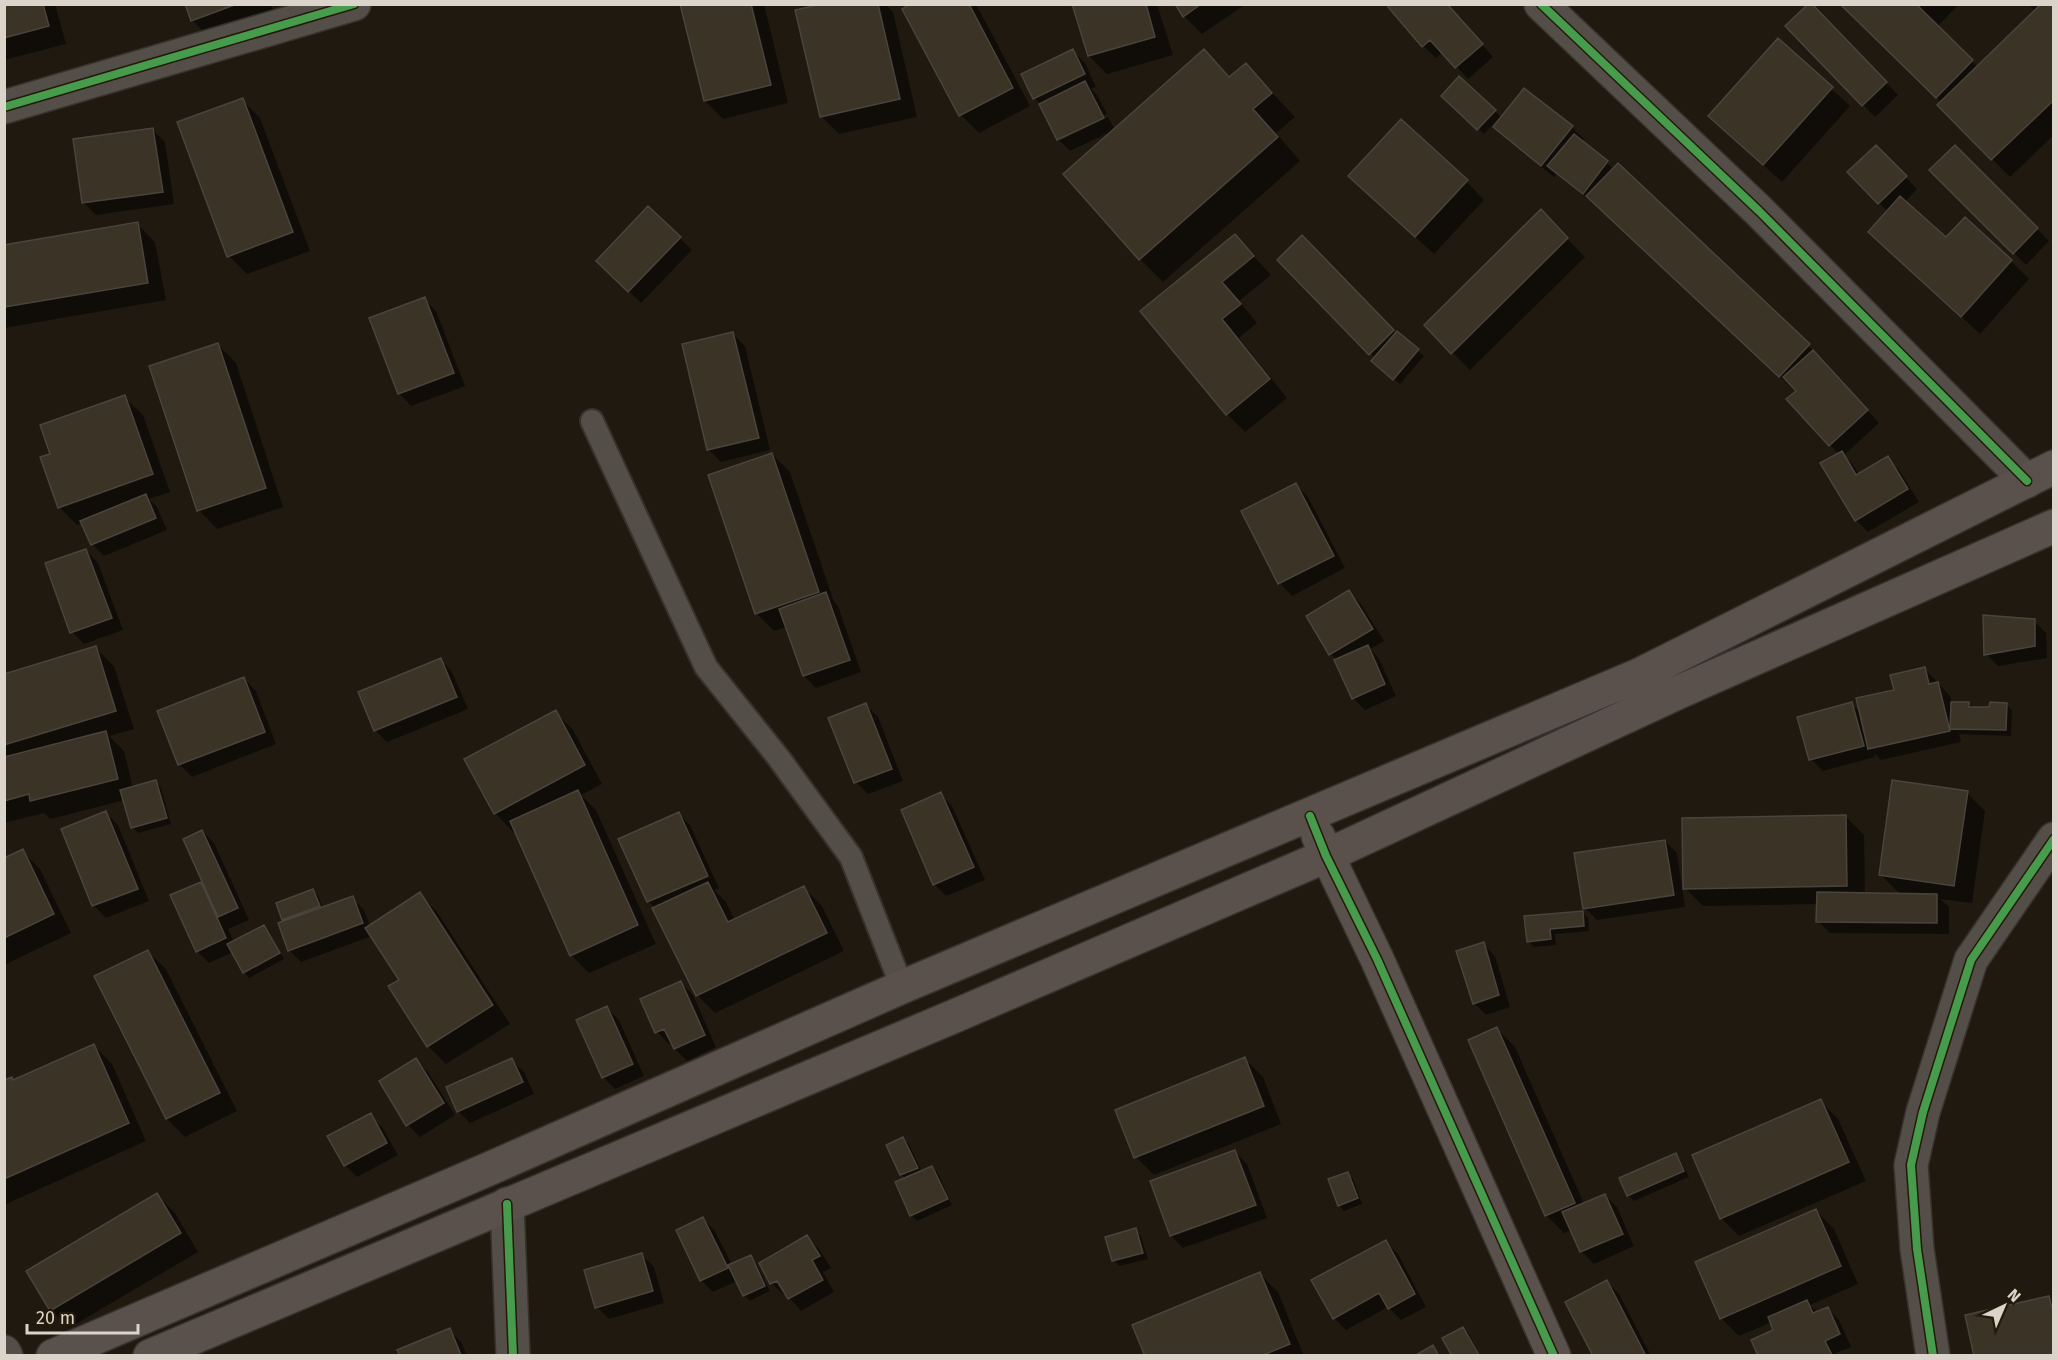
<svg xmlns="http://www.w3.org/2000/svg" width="2058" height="1360" viewBox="0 0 2058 1360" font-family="'Fira Sans',sans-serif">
<rect width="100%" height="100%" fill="#1f1910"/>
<path fill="#0007" d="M4 4H55L66 44 4 60Z
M186 4H271L275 15 210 38 192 20Z
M681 4H764L788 103 723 119 705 101Z
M829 4H885L893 12 917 117 839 134 821 116Z
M913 4H976L1030 106 979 133 961 115 904 9Z
M1073 4H1157L1173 55 1107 74 1089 56Z
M1177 4H1246L1202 34 1184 16Z
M1446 4 1493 57 1468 79 1443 52 1436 58 1423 46Z
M1842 4H1959L1937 27 1978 67 2035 11 2028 4H2054V135L2010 177 1939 105 1941 102Z
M1810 5 1898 95 1875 117 1787 26Z
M1778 40 1850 106 1782 182 1728 133Z
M1073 51 1085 63 1096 87 1091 89 1097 95 1107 114 1061 137V140L1108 117 1115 130 1204 51 1231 78 1246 65 1295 117 1276 133 1300 161 1163 282 1140 259 1112 131 1070 151 1058 139 1042 105 1034 98Z
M242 100 260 118 310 251 247 274 229 256Z
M1449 102 1495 111 1502 118 1572 127 1584 139 1582 142 1607 163 1827 363 1826 365 1879 423 1844 455 1853 465 1859 474 1887 458 1899 470 1919 502 1868 532 1856 520 1839 454 1830 445 1796 392 1597 204 1595 205 1557 173 1554 177 1507 139 1495 127 1499 121 1498 119 1484 134Z
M153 130 165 142 174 204 96 215 84 203Z
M1876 147 1917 189 1905 202 1946 239 2011 261 2029 279 1980 334 1870 232 1888 212 1849 172Z
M1955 147 2049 241 2026 265 1932 170Z
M1467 182 1484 200 1434 254 1368 194Z
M648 208 692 250 641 303 598 261Z
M1541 212 1585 257 1470 370 1426 325Z
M137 224 155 242 166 300 4 328V247Z
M1235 236 1271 275 1239 301 1257 323 1239 338 1287 398 1245 432 1227 414 1142 311Z
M1302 237 1396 334 1424 356 1400 384 1379 366 1375 358 1279 260Z
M424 299 436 311 465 386 411 406 399 393Z
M733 334 745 346 770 450 721 462 709 450Z
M218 345 236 363 283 507 217 529 199 510 150 367Z
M124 397 143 415 170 492 149 499 157 507 167 530 104 556 92 544 83 523 77 525 59 507 52 455Z
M772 454 790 472 834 602 838 606 861 672 816 688 804 676 787 627 774 631 756 613Z
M1296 485 1308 497 1345 568 1292 596 1280 583 1243 512Z
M86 550 98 563 123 630 84 644 72 632Z
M1349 592 1361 604 1384 641 1370 649 1379 659 1396 696 1365 710 1353 698 1336 659 1331 654Z
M2034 621 2046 633 2047 658 1998 666 1986 654Z
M95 648 114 666 134 729 109 736 124 751 133 788 155 782 161 788 171 824 138 833 133 827 125 800 50 819 44 813 4 823V676Z
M440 659 452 672 468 709 387 742 375 730Z
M1925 669 1950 696 1952 703H1969L1974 708 1991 709 2006 704 2012 710 2011 736 1959 734 1961 742 1881 760 1874 753 1875 757 1823 771 1811 759 1852 704 1861 713 1896 691Z
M244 679 256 691 276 744 192 777 180 765 159 712Z
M866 705 878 717 903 781 868 794 856 782Z
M555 712 573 730 602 784 581 795 596 810 656 944 589 973 571 955 516 830 513 832 495 813Z
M1967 793 1985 811 1972 903 1940 899 1949 907V934L1830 933 1818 921V904L1703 906 1685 888 1846 817 1864 835 1865 894 1901 895 1880 874Z
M940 794 952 806 985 880 946 896 934 884Z
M106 813 118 825 149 901 106 918 94 906 63 830Z
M678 813 690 825 719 888 714 890 726 902 735 921 804 888 822 906 844 951 715 1013 697 995 655 908 648 901Z
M202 831 214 843 249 920 228 929 234 942 264 926 269 932 284 959 249 978 244 972 233 952 209 963 197 951 200 884 208 892Z
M1665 841 1677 853 1685 907 1597 920 1585 908Z
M22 851 40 869 71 933 4 965V860Z
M313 890 318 896 323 908 352 898 364 910 370 926 419 894 437 912 510 1024 446 1064 428 1046 401 980 372 936 301 962 289 950 286 922 283 919Z
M1583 913 1588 918 1589 931 1555 934 1556 945 1534 947 1528 941 1526 917Z
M1483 944 1495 956 1510 1007 1486 1015 1474 1003Z
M147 951 166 969 237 1111 185 1137 167 1119 96 977Z
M681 983 693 995 716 1047 687 1061 675 1049 672 1043 669 1044 657 1032Z
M607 1008 619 1020 644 1076 615 1089 603 1077Z
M1497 1029 1515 1047 1584 1204 1605 1195 1617 1207 1634 1246 1594 1264 1582 1252 1572 1230 1564 1233 1546 1215Z
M94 1046 112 1064 146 1141 4 1205V1082L14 1081Z
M1245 1059 1263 1077 1281 1124 1154 1175 1136 1157Z
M416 1060 428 1072 455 1115 420 1137 408 1125Z
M512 1060 524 1072 534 1094 470 1123 458 1111Z
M1820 1101 1838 1119 1866 1181 1739 1236 1721 1218Z
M370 1115 382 1127 398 1155 357 1177 345 1165Z
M903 1138 909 1144 922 1172 932 1167 938 1173 952 1205 917 1221 911 1215 906 1179 901 1174Z
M1235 1152 1247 1164 1267 1218 1183 1248 1171 1236Z
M1676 1155 1681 1161 1689 1177 1634 1201 1628 1195Z
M1347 1173 1353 1179 1362 1204 1344 1211 1339 1205Z
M157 1195 175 1213 198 1252 69 1328 51 1310Z
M1816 1211 1834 1229 1858 1284 1810 1305 1818 1313 1827 1308 1839 1320 1851 1347 1836 1353 1837 1356H1759L1775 1330 1772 1322 1739 1336 1721 1318Z
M703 1219 715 1231 732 1265 750 1257 756 1263 770 1291 750 1301 744 1295 737 1281 713 1292 701 1280Z
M1135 1230 1141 1236 1148 1259 1119 1266 1114 1260Z
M807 1237 819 1249 831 1268 823 1272 834 1292 801 1311 786 1294 784 1295 771 1283Z
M1385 1242 1398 1254 1426 1307 1401 1320 1388 1307 1346 1330 1334 1318Z
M642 1255 654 1267 664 1303 609 1319 597 1307Z
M1260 1274 1278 1292 1304 1356H1147Z
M1607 1282 1619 1294 1651 1356H1595Z
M2048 1298 2054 1303V1356Z
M1463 1329 1469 1334 1480 1356H1453Z
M449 1330 461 1342 467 1356H401Z"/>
<path fill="#3b3326" stroke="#49443d" stroke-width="1.5" d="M4 4H43L49 26 4 38Z
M185 4H237L191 21Z
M680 4H751L771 85 704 101Z
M822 4H878L900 99 820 117 795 10Z
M910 4H969L1013 88 959 116 902 9Z
M1072 4H1146L1155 37 1088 56Z
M1175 4H1201L1183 17Z
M1391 4H1447L1483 44 1455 68 1430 40 1422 47 1388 7Z
M1808 4H1812L1887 82 1862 106 1785 26Z
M1840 4H1916L1973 60 1936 98Z
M2041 4H2054V100L1991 160 1937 105Z
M1778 38 1833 87 1763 165 1708 116Z
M1073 49 1085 74 1033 99 1021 74Z
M1204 49 1229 77 1246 63 1272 93 1253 109 1278 137 1139 260 1063 174Z
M1459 76 1496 110 1477 130 1441 96Z
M1085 81 1104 118 1057 140 1039 104Z
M1524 88 1573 126 1541 166 1493 127Z
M243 98 293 232 227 257 177 122Z
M1401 119 1468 180 1415 237 1348 176Z
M153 128 163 192 82 203 73 139Z
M1574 134 1608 161 1583 194 1547 166Z
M1876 145 1907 176 1878 204 1847 172Z
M1955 145 2038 228 2013 254 1929 170Z
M1618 163 1810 344 1779 377 1586 196Z
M1900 196 1946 237 1965 217 2012 260 1961 317 1868 232Z
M648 206 681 237 628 292 596 261Z
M1541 209 1568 238 1451 354 1424 325Z
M138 222 148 283 4 307V245Z
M1235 234 1254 256 1222 282 1241 304 1222 319 1270 379 1226 415 1140 311Z
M1302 235 1394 330 1369 355 1277 260Z
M425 297 454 373 398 394 369 318Z
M1397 331 1419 349 1393 380 1371 361Z
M733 332 759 438 707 450 682 344Z
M218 343 266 488 197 511 149 366Z
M1813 350 1868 410 1829 446 1786 399 1796 391 1783 377Z
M125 395 153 474 58 508 40 457 50 454 40 425Z
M1842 451 1856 475 1888 456 1908 489 1855 521 1820 463Z
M772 453 819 592 755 614 708 475Z
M1296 483 1334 556 1278 584 1241 511Z
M146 494 156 518 91 545 80 521Z
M86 549 112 618 70 633 45 563Z
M1349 590 1373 629 1329 655 1306 616Z
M826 592 850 660 803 676 779 609Z
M1983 615 2035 619V646L1984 655Z
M1368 645 1385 684 1352 699 1334 660Z
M96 646 116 711 4 745V674Z
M441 658 457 697 374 731 358 692Z
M1925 667 1929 684 1938 682 1950 731 1868 749 1856 698 1894 690 1890 675Z
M244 677 265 732 178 765 157 711Z
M1852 702 1864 746 1809 760 1797 717Z
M1951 702H1969V707H1989L1990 702 2007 703 2006 730 1950 729Z
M866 703 892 769 854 783 828 718Z
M556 710 585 765 494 814 464 759Z
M106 731 118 779 30 801 29 794 4 801V757Z
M156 780 167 818 131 828 120 790Z
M1892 780 1968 791 1954 886 1879 875Z
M578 790 638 925 570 956 510 821Z
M941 792 974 867 933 885 901 810Z
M106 811 138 889 92 906 61 829Z
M679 812 708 876 647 902 618 839Z
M1846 815 1847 886 1683 889 1682 818Z
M202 830 238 908 218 917 183 839Z
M1665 840 1674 895 1583 909 1574 853Z
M23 849 54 914 4 938V858Z
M201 882 226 938 196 952 170 895Z
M708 882 728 922 804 886 827 933 696 996 652 908Z
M313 889 320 906 282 920 276 903Z
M420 892 493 1005 427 1047 388 986 399 980 365 928Z
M1817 892 1937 894V923L1816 922Z
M353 896 363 923 288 951 278 923Z
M1583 911 1584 926 1550 929 1551 939 1527 942 1524 916Z
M264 925 280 953 243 973 227 944Z
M1484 942 1499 995 1473 1004 1456 951Z
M148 950 220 1093 166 1119 94 976Z
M681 981 705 1035 674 1049 664 1029 655 1033 640 999Z
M607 1006 633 1064 602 1078 576 1020Z
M1497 1027 1575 1203 1545 1216 1468 1040Z
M94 1044 129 1123 4 1179V1080L12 1077 13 1080Z
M1245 1057 1264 1106 1134 1158 1115 1110Z
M416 1058 444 1103 406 1126 379 1081Z
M512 1058 523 1082 457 1112 446 1087Z
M1821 1099 1849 1162 1720 1219 1692 1155Z
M371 1113 387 1143 344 1166 327 1136Z
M903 1137 918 1168 900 1175 886 1145Z
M1235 1150 1256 1205 1170 1236 1150 1181Z
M1676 1153 1684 1171 1627 1196 1619 1178Z
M932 1166 948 1199 910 1216 895 1182Z
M1348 1172 1358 1198 1338 1206 1328 1179Z
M157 1193 181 1233 50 1311 26 1271Z
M1605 1194 1623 1234 1580 1252 1562 1212Z
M1816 1209 1841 1266 1720 1319 1695 1262Z
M703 1217 728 1268 700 1281 676 1230Z
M1136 1228 1143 1253 1112 1261 1105 1237Z
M807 1235 820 1256 812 1260 823 1280 788 1299 777 1281 770 1284 759 1263Z
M1386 1240 1415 1294 1388 1309 1379 1293 1333 1319 1311 1280Z
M642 1253 653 1291 595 1308 584 1270Z
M751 1255 765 1286 743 1296 728 1265Z
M1260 1272 1290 1344 1261 1356H1145L1132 1325Z
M1607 1280 1646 1356H1593L1565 1302Z
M2049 1296 2054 1316V1356H1974L1965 1315Z
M1807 1300 1813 1313 1828 1307 1840 1334 1825 1341 1832 1355 1758 1356 1751 1340 1773 1330 1768 1317Z
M1463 1327 1479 1355 1478 1356H1452L1442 1338Z
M450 1328 461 1355 400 1356 397 1350Z
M1433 1345 1439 1356H1414Z"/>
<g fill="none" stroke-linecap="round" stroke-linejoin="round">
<defs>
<path id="lane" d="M592 421 706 667 778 757 851 857 902 987"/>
<path id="street" d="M1541 4 1759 211 2027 481
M4 107 354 4
M507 1204 513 1356
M4 1352 6 1356
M1933 1356 1917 1249 1911 1165 1923 1112 1971 960 2054 839"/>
<path id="secondary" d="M1318 836 1377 959 1554 1356
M53 1356 491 1168 902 987 1639 675 2054 467
M150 1356 957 1015 1326 856 1679 692 2054 526"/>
</defs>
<use href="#lane" stroke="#37322d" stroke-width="26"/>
<use href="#street" stroke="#37322d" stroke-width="36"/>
<use href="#secondary" stroke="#37322d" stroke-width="36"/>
<use href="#lane" stroke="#534e47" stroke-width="22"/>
<use href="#street" stroke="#534e47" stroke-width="33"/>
<use href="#secondary" stroke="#5a504c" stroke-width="33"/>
<defs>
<path id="cycleway" d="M1541 4 1759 211 2027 481
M4 107 354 4
M1310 816 1326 856 1377 959 1554 1356
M507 1204 513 1356
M1933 1356 1917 1249 1911 1165 1923 1112 1971 960 2054 839"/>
</defs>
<use href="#cycleway" stroke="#251a0a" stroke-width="11"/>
<use href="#cycleway" stroke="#469c4c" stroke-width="8"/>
</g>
<rect width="2058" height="1360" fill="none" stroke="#dbd4ca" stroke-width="12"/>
<g transform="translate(2004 1306) rotate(44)" stroke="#251a0a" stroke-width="4.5" paint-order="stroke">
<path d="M0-4.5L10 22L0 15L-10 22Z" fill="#dbd4ca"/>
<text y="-9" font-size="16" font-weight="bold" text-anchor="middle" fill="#dbd4ca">N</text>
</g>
<path d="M27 1324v9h111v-9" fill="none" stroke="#dbd4ca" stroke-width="3"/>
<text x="36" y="1324" font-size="18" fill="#dbd4ca" stroke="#251a0a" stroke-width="4.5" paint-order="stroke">20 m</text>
</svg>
